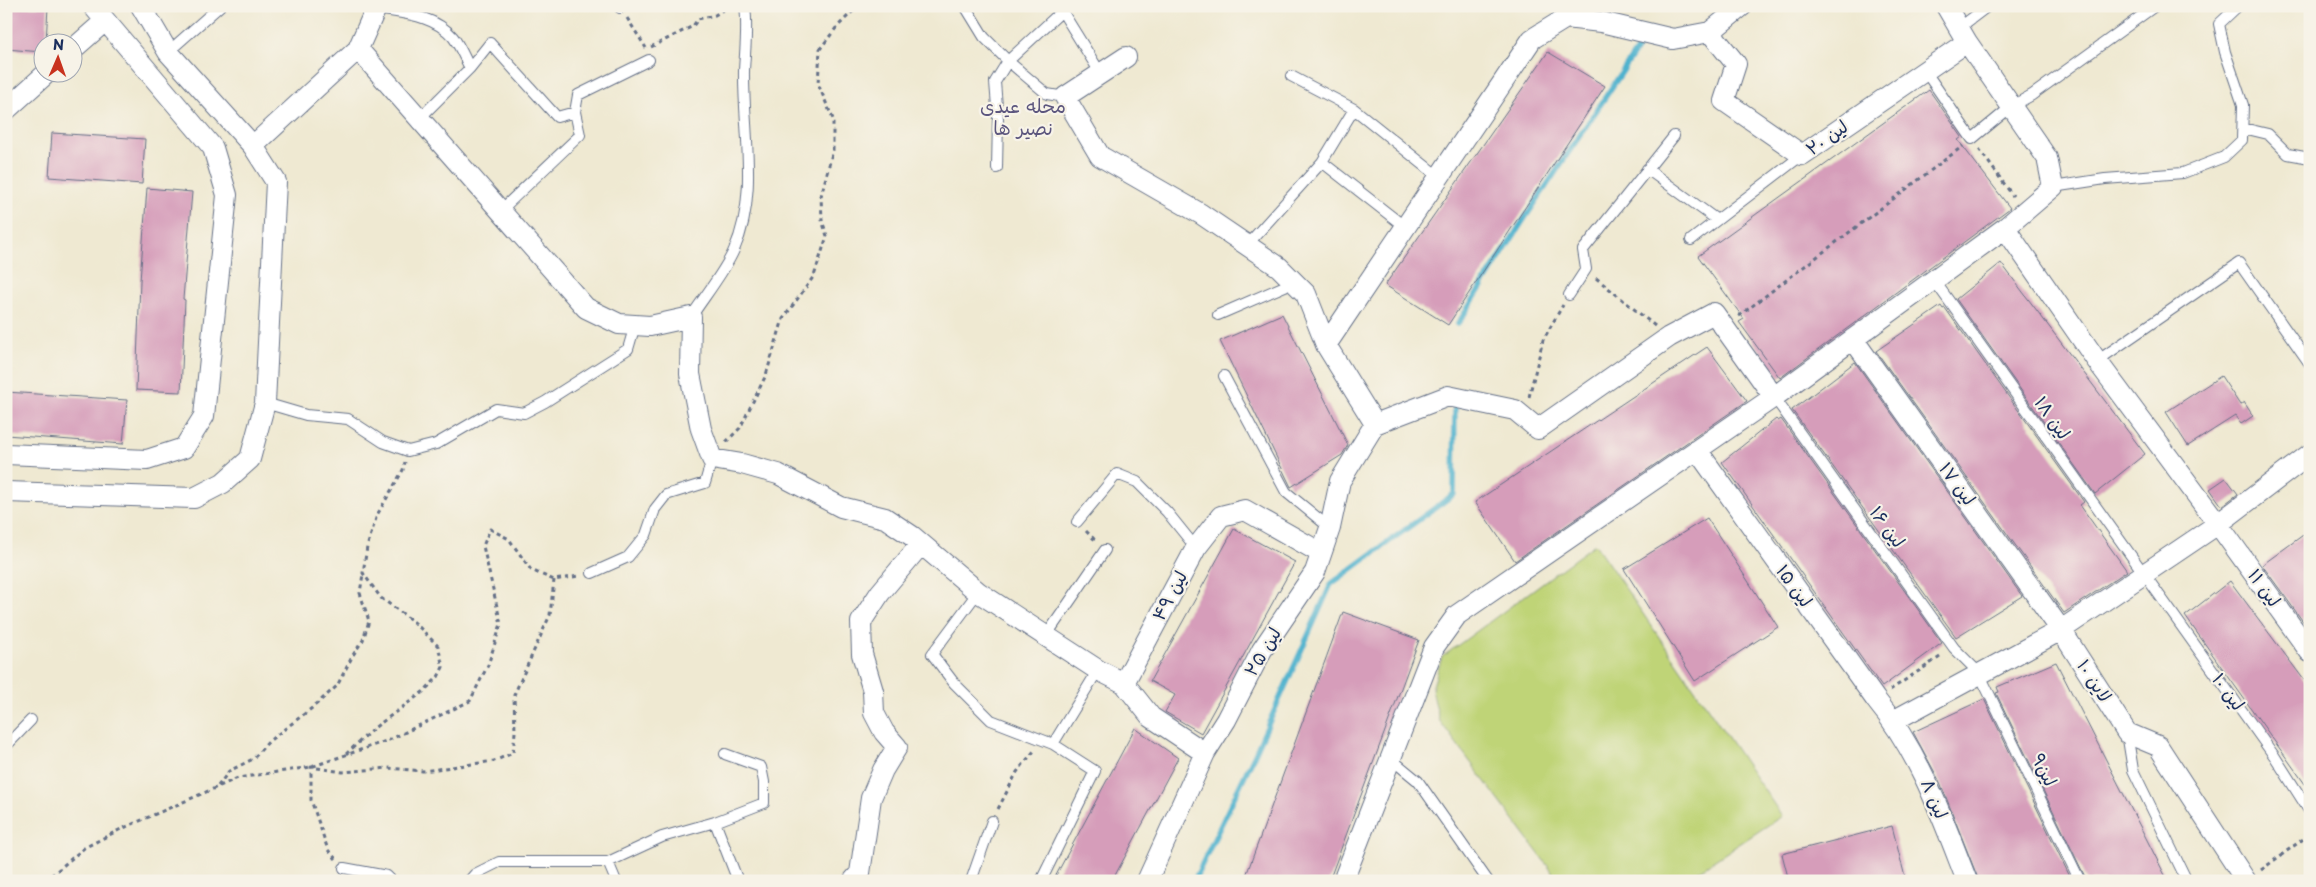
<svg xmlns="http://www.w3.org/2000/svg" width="2316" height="887" viewBox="0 0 2316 887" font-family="'Playpen Sans','Playpen Sans Arabic',sans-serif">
<rect width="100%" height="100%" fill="#f7f3e8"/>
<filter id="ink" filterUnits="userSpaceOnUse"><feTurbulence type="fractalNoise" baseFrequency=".02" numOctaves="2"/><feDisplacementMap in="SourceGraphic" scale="10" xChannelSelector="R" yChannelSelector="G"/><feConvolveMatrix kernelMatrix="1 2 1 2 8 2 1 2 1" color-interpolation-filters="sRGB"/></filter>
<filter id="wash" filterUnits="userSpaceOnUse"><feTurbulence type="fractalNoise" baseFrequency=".0096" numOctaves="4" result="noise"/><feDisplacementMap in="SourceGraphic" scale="20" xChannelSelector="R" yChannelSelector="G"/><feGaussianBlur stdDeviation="1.12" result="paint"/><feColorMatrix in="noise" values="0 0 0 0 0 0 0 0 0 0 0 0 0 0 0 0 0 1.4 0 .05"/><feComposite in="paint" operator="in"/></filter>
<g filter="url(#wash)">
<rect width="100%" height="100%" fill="#efe9d2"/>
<path fill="#bfd477" stroke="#6d826a" d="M1595 544 1782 816 1683 881H1559L1439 720 1432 689 1442 657Z"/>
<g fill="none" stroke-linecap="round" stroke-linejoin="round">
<path stroke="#50b2ce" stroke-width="5.5" d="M1458 324 1521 224 1640 45
M1194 881 1254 756 1331 584 1454 494 1455 404"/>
</g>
<g id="blocks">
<path fill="#d69dba" d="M6 6 48 7 46 42H42V52L6 49Z
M1548 52 1605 86 1448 325 1385 285Z
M1929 90 1962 137 1958 140 2010 208 1780 378 1739 322 1744 319 1698 256Z
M52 133 145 139 142 184 49 177Z
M147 188 192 192 183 299 185 300 181 392 136 390 140 281Z
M2001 263 2145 454 2095 494 1956 299Z
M1941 306 1943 309 1945 308 2084 502 2080 505 2127 571 2064 613 1876 351Z
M1282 314 1348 445 1342 455 1291 487 1220 341Z
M1707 347 1747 401 1515 561 1475 502Z
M1855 362 2022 596 1956 637 1792 410Z
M2221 376 2240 405 2244 402 2253 416 2241 424 2235 416 2188 446 2166 412Z
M6 392 127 400 123 444 6 435Z
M1776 419 1778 421 1781 419 1942 643 1882 687 1722 462Z
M2226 478 2238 494 2222 506 2210 489Z
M1707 518 1778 627 1695 681 1624 569Z
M1234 529 1295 562 1201 733 1165 712 1175 695 1150 681Z
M2310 530V631L2262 565Z
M2230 581 2310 688V791L2185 616Z
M1343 612 1419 640 1329 881H1244Z
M2056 662 2168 881H2087L1996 693 1999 692 1997 687Z
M1984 699 2072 881H1979L1940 782 1913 732Z
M1135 728 1178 758 1112 881H1053Z
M1892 826 1906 881H1789L1782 854Z"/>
</g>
</g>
<g filter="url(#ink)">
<use href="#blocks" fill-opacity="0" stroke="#657087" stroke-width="1"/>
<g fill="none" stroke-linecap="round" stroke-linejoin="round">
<defs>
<path id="service" d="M965 6 984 37 1008 61 1047 94 1065 97
M620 8 623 6
M377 9C405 14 434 15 453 37 460 46 465 59 470 68
M1959 28 1988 6
M168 52 220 6
M1925 71 1972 139 2012 106 2032 95 2155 6
M1291 76 1354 109 1439 177
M419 119 470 68 490 43 557 117 575 112
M2243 128 2268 134 2288 154 2310 158
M1322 162 1405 227
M997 168 998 119 995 82 1008 61 1062 11 1101 74
M1647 169 1717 220
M2053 187 2105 179 2183 173 2224 157 2242 140 2243 105 2225 52 2219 24 2238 6
M500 211 580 135 575 112 578 95 649 60
M1691 240 1802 155
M1247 245 1322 162 1354 109
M1934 280 2275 757 2310 812
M1569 295 1586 269 1583 250 1674 136
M1218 315 1294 282
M691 317C704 297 725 271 734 250 759 194 743 130 744 71 745 49 748 29 745 6
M2097 361 2239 263 2310 364
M1224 376 1286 492 1330 528
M1774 397 1954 648 1979 673 2080 881
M265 403 306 415 348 419 383 442 408 451 436 444 496 409 524 413 545 402 628 349 635 325
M1077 522 1117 474 1137 482 1167 512 1196 548
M592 573 628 557 646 535 655 509 666 495 705 483 712 459
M978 592 932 654 954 683 991 720 1053 744
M1046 636 1105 550
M2127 733 2133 770 2187 881
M6 746 31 720
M1390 758 1418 781 1488 881
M715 822 738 881
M608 862 662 837 715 822 764 803V782L761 767 725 754
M344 868 387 876 392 881
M469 881 475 874 499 862H608L616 881
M971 881 992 821
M1041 881 1095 771 1053 744 1098 670"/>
<path id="minor" d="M1946 6 1967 42 2047 158 2053 187 2005 228
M1710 32 1742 6
M358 49 586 308 619 324 650 326 691 317 690 374 701 429 712 459 742 464 778 474 841 507 885 518 912 536 978 592 1098 670 1124 683
M72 50 105 21
M1126 57 1065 97 1100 156 1201 214 1279 267 1306 294 1326 345 1375 424 1448 396 1515 410 1538 429 1669 337 1714 313 1774 397
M6 110 48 72
M253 146 358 49 377 6
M1853 339 2061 630 2127 733 2158 746 2246 881
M1326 345 1532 39 1566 18 1601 22 1673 39 1710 32 1736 64 1724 101 1802 155 1967 42
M1697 450 1876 700C1920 753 1942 817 1967 881
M6 454 147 460 184 448 204 416 227 195 213 148 93 6
M6 492 194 498 223 483 250 459 265 403 276 182 253 146 168 52 141 6
M1893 721 2061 630 2218 524 2310 454
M1205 753 1151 717 1124 683 1196 548 1221 516 1245 510 1321 553
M853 881 860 873 871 798 883 770 897 747 884 732 874 713 873 691 862 654 861 622 880 593 921 544
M1147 881 1205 753 1226 720 1262 650 1315 572 1330 528 1340 481 1375 424
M1343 881 1434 647 1457 615 1774 397 2005 228 2097 361 2218 524 2310 652"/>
</defs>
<use href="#service" stroke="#657087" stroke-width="12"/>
<use href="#minor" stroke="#657087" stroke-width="22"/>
<path stroke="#657087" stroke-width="3" stroke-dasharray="4 4" stroke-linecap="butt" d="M627 18 646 48
M651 47 693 26 698 19 715 15 729 6
M1979 149 2013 196
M1596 278 1655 326
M1739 316 1963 146
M1529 397 1543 340 1563 305
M726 442 740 428 766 375 783 319 814 276 827 236 822 220 821 196 833 150V119L818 84 820 49 836 28 858 6
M1086 531 1096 541
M1890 690 1943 655
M346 754 374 728 423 692 438 677 443 667 438 646 414 622 381 598 363 573 367 547 377 515 403 470 405 462
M218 786 229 771 253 759 269 741 312 708 337 686 353 655 363 640 369 621 360 593 363 574
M998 809 1017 772 1034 751
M336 859 328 850 311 800V767L343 772 388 768 423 771 494 761 513 753 515 732 514 695 550 615 554 580
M2261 870 2310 834
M45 881 84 848 119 830 238 778 311 767 389 740 470 701 488 665 501 624 483 546 490 529 509 539 531 570 554 580 579 576"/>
<use href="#service" stroke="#fff" stroke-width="10"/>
<use href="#minor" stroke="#fff" stroke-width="20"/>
</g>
</g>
<g text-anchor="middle" stroke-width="4.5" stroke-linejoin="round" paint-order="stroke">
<g font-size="18" fill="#1b2f5e" stroke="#f7f3e8">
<text transform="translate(1827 138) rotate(-35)" y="6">لین ۲۰</text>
<text transform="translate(2052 418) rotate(55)" y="6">لین ۱۸</text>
<text transform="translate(1957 484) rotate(54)" y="6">لین ۱۷</text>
<text transform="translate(1887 527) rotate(54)" y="6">لین ۱۶</text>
<text transform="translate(1794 586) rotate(54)" y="6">لین ۱۵</text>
<text transform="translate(2264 588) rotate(54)" y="6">لین ۱۱</text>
<text transform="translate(1170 596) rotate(-62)" y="6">لین ۴۹</text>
<text transform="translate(1263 652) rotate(-59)" y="6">لین ۲۵</text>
<text transform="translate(2094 681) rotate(57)" y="6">لاین ۱۰</text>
<text transform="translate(2228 692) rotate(54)" y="6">لین ۱۰</text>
<text transform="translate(2044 770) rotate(64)" y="6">لین۹</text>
<text transform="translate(1934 799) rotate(67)" y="6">لین ۸</text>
</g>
<g font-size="19" fill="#5c567e" stroke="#f7f3e8">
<text x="1023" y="113">محله عیدی<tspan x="1023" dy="22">نصیر ها</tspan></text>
</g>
</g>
<rect width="2316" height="887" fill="none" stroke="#f7f3e8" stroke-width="25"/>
<g transform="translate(58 58) rotate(2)"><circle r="24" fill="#f7f3e8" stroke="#9fa5b1"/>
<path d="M0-4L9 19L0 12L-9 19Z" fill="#c8321e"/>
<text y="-8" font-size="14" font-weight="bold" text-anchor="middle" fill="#1b2f5e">N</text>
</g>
</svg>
